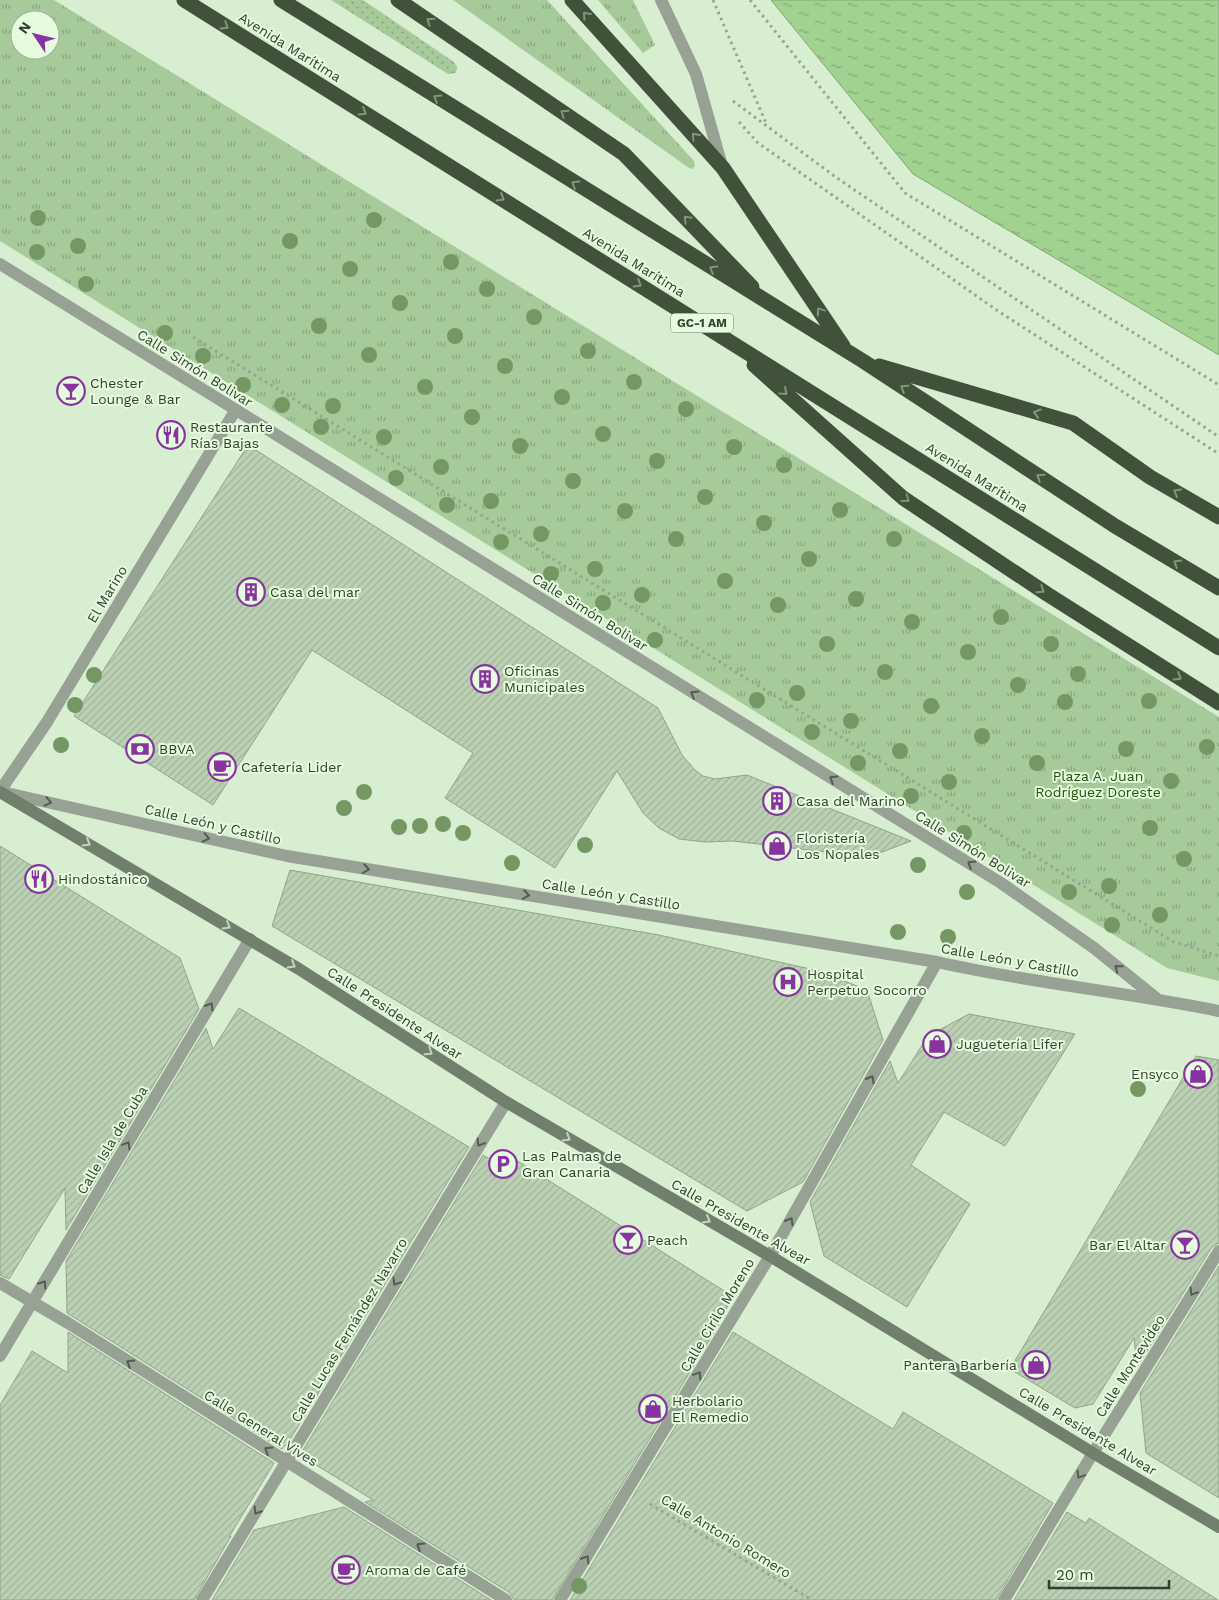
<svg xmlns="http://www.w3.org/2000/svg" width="1219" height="1600" viewBox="0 0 1219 1600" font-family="'Work Sans',sans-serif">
<defs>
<pattern id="grass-tufts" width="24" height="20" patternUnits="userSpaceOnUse" patternTransform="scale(1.25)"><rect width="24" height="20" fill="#a7ca9b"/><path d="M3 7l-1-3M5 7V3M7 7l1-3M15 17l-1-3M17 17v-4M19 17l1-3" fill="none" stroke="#89a57f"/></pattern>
<pattern id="garden-dots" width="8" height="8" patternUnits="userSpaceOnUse" patternTransform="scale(1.25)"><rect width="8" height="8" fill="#a7ca9b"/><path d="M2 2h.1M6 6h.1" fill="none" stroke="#89a57f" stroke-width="1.8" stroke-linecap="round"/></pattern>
<pattern id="water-ripples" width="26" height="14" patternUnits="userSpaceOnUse" patternTransform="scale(1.25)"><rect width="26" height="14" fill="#a1d28f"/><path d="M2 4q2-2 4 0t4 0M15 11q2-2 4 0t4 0" fill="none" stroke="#84ac75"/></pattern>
<pattern id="building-hatch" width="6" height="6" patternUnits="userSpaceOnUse" patternTransform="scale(1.25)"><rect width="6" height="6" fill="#bbd1b4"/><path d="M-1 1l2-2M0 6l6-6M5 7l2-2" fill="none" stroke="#a1b49b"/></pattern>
</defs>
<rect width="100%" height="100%" fill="#d8eed1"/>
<path fill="url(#grass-tufts)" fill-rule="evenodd" d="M0 0H54L1219 717V981L1167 968 0 241ZM20 20H50V50H20Z
M453 0H547L694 161 695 166 692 169 689 168Z
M598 0H633L655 45 643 53Z"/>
<path fill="url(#garden-dots)" d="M331 0H363L454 62 457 67 456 73 448 74Z"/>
<path fill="url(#water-ripples)" stroke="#81a673" d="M771 0H1219V355L913 174Z"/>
<path fill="url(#building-hatch)" stroke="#90a489" d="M248 445 658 708 682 755 695 770 703 776 715 779 747 775 911 841 869 857 733 841 705 842 679 839 659 828 643 813 617 771 555 868 445 798 473 753 312 650 213 805 74 716Z
M0 846 180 958 199 1009 66 1230 65 1188 9 1279 0 1275Z
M290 870 659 935 819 971 867 990 883 1040 803 1182 747 1211 272 926Z
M239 1008 469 1147 286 1446 285 1445 282 1449 67 1313 66 1261 206 1028 213 1049Z
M969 1014 1075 1034 1005 1146 944 1112 911 1165 970 1204 907 1307 824 1256 810 1202 890 1061 898 1083 928 1036Z
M1196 1056 1219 1060V1243L1212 1247 1137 1367 1134 1338 1093 1404 1075 1408 1010 1369Z
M500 1150 734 1297 717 1323 719 1324 552 1600H514L510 1593 365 1502 373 1500 300 1455 483 1155 493 1161Z
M1219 1266V1498L1146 1453 1140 1393Z
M68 1332 274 1463 229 1537 231 1536 194 1600H0V1405L32 1351 68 1373Z
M733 1332 893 1429 903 1412 1053 1503 996 1600H570Z
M344 1507 491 1600H212L254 1530Z
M1067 1512 1086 1523 1089 1518 1218 1600H1014Z"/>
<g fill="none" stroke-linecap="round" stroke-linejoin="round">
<path stroke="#95a690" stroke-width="3" stroke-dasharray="2.5 4" stroke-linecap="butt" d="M713 0 766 123
M750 0 905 193 1219 385
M733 101 837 178 1219 437
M739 122 758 143 998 311 1219 454
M193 337 1174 942 1219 956
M650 1504 812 1600"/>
<path stroke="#97a194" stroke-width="12" d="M661 0 696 74 722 166"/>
<path stroke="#97a194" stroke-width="12" d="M0 264 1001 883 1094 948 1156 998
M0 791 47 722 235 411
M2 792 287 856 937 962C1030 983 1126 992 1219 1011
M0 1283 68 1323 506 1600
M0 1356 250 939
M202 1600 506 1102
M560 1600 770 1256 937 962
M1004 1600 1093 1453 1219 1251"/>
<path stroke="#717f6d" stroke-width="12" d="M0 792 299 969 506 1102 770 1256 1093 1453 1219 1527"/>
<path stroke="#405239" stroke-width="15" d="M184 0 1219 648
M281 0 863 361 1115 526 1219 588
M398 0 624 154 752 287
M572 0 723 168 843 346
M754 365 903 498 1047 594 1219 703
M879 366 1073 423 1150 477 1219 517"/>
</g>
<g fill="#749764">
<circle cx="38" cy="218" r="8"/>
<circle cx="374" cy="220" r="8"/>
<circle cx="290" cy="241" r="8"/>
<circle cx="78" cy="246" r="8"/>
<circle cx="37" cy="252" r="8"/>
<circle cx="451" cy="262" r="8"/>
<circle cx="350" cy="269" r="8"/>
<circle cx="86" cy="284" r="8"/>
<circle cx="487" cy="289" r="8"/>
<circle cx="400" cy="303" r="8"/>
<circle cx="534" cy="317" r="8"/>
<circle cx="319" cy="326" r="8"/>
<circle cx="165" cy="333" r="8"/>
<circle cx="455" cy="336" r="8"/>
<circle cx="588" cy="351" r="8"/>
<circle cx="369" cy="355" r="8"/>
<circle cx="203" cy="356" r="8"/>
<circle cx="505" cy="366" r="8"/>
<circle cx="634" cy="382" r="8"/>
<circle cx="243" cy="385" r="8"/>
<circle cx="425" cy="387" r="8"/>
<circle cx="562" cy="397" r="8"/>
<circle cx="282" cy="405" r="8"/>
<circle cx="333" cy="406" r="8"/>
<circle cx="686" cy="409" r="8"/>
<circle cx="472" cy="417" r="8"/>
<circle cx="321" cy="427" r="8"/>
<circle cx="603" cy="434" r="8"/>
<circle cx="384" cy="437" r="8"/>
<circle cx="520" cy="446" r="8"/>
<circle cx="734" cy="447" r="8"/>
<circle cx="657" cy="461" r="8"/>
<circle cx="784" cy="465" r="8"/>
<circle cx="441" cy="467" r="8"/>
<circle cx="396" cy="478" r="8"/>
<circle cx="573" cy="481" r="8"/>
<circle cx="705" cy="497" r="8"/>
<circle cx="491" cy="501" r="8"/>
<circle cx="447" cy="505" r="8"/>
<circle cx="840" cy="510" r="8"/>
<circle cx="625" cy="511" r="8"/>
<circle cx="764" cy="523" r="8"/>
<circle cx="541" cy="534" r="8"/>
<circle cx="676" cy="539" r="8"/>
<circle cx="894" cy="539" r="8"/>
<circle cx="501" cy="542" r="8"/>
<circle cx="809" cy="559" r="8"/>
<circle cx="595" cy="569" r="8"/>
<circle cx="551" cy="574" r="8"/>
<circle cx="725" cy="581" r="8"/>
<circle cx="642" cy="595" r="8"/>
<circle cx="856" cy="599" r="8"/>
<circle cx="603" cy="603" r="8"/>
<circle cx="778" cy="605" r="8"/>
<circle cx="1001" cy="617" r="8"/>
<circle cx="912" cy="622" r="8"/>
<circle cx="655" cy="640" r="8"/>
<circle cx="827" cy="644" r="8"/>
<circle cx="1051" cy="644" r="8"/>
<circle cx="968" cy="652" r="8"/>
<circle cx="885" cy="672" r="8"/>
<circle cx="1078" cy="674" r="8"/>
<circle cx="94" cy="675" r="8"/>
<circle cx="1018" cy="685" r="8"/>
<circle cx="797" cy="693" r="8"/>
<circle cx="757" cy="700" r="8"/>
<circle cx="1149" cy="701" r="8"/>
<circle cx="1065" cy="702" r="8"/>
<circle cx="75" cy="705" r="8"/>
<circle cx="931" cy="706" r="8"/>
<circle cx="851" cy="721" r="8"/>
<circle cx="812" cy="732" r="8"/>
<circle cx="982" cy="736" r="8"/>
<circle cx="61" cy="745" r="8"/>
<circle cx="1207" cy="747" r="8"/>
<circle cx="1126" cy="749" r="8"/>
<circle cx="900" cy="751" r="8"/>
<circle cx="858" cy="763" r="8"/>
<circle cx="1037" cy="763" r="8"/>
<circle cx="1171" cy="781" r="8"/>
<circle cx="949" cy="782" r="8"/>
<circle cx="364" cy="792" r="8"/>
<circle cx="911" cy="796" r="8"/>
<circle cx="344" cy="808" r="8"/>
<circle cx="443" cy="824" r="8"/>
<circle cx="420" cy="826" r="8"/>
<circle cx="399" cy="827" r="8"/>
<circle cx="1150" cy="828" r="8"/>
<circle cx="463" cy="833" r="8"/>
<circle cx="964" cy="833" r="8"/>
<circle cx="585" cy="845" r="8"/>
<circle cx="1184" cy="859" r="8"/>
<circle cx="512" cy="863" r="8"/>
<circle cx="918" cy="865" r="8"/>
<circle cx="1109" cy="886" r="8"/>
<circle cx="967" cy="892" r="8"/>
<circle cx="1069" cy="892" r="8"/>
<circle cx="1160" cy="915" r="8"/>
<circle cx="1112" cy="925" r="8"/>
<circle cx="898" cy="932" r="8"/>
<circle cx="948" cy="937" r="8"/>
<circle cx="1138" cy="1089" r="8"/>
<circle cx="579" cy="1586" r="8"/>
</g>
<defs><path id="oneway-chevron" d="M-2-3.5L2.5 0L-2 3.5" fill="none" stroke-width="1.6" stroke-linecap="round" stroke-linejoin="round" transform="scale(1.25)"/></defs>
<g stroke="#82967b">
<use href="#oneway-chevron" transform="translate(586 15) rotate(-132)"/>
<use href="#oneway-chevron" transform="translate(430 21) rotate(-146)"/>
<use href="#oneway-chevron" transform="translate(225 26) rotate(32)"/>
<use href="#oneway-chevron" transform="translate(437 98) rotate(-148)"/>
<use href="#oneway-chevron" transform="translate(363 112) rotate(32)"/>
<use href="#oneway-chevron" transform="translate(564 113) rotate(-146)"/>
<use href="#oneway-chevron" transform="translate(695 136) rotate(-132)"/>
<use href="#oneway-chevron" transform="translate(575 184) rotate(-148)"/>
<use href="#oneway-chevron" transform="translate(501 198) rotate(32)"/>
<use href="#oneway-chevron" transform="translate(687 219) rotate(-134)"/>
<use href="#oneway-chevron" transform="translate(713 269) rotate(-148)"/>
<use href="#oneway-chevron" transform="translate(638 284) rotate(32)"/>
<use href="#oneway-chevron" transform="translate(820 311) rotate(-124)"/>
<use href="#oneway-chevron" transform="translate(904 388) rotate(-147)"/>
<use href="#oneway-chevron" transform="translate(784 392) rotate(42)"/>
<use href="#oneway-chevron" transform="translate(1037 413) rotate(-163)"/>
<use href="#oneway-chevron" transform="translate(1040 477) rotate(-147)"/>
<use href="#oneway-chevron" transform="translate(1177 492) rotate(-150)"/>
<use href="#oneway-chevron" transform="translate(906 499) rotate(36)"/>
<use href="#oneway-chevron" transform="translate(1177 563) rotate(-149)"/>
<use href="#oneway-chevron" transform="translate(1041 590) rotate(34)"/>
<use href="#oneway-chevron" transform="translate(1178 677) rotate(32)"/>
</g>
<g stroke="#525c4f">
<use href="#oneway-chevron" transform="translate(694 694) rotate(-148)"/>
<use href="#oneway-chevron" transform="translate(833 779) rotate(-148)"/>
<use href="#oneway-chevron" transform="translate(48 802) rotate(13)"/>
<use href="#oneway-chevron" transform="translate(206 838) rotate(13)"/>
<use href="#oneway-chevron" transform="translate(971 864) rotate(-148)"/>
<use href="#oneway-chevron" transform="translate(366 869) rotate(9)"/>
<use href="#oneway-chevron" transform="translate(526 895) rotate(9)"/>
<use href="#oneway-chevron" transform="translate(1118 968) rotate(-141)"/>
<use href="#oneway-chevron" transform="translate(210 1006) rotate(-59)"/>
<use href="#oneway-chevron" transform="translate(871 1079) rotate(-60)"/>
<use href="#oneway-chevron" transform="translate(480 1143) rotate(121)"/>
<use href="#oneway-chevron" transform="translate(127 1145) rotate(-59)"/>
<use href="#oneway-chevron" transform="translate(790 1221) rotate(-60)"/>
<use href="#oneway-chevron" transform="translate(396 1282) rotate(121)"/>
<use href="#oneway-chevron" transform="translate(43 1284) rotate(-57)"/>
<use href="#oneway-chevron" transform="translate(1193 1292) rotate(122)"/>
<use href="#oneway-chevron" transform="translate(130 1363) rotate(-148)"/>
<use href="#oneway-chevron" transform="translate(698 1375) rotate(-59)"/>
<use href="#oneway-chevron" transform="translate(268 1450) rotate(-148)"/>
<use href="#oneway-chevron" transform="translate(1080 1475) rotate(121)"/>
<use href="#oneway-chevron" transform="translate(257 1511) rotate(123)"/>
<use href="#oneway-chevron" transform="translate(420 1546) rotate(-148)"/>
<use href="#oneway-chevron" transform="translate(586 1559) rotate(-58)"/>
</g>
<g stroke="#c2d6bc">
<use href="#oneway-chevron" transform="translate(87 843) rotate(31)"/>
<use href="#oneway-chevron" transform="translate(227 926) rotate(31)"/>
<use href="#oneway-chevron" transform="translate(292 965) rotate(31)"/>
<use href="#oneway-chevron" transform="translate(429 1052) rotate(33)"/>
<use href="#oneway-chevron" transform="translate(567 1138) rotate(30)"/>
<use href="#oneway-chevron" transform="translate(707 1220) rotate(30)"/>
</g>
<defs>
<symbol id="bar-ring" viewBox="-11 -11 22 22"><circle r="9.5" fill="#e5fcde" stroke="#8833a0" stroke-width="1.5"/><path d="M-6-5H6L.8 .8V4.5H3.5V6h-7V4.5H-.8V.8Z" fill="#8833a0"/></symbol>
<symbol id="restaurant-ring" viewBox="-11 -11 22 22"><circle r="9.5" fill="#e5fcde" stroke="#8833a0" stroke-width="1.5"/><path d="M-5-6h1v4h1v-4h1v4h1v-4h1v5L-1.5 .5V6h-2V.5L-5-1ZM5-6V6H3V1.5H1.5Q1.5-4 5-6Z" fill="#8833a0"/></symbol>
<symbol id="building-ring" viewBox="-11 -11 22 22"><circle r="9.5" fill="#e5fcde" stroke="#8833a0" stroke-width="1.5"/><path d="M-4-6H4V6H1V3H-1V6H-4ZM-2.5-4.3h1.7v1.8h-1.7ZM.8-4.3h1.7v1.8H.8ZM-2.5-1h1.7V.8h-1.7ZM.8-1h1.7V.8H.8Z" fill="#8833a0"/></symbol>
<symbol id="bank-ring" viewBox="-11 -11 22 22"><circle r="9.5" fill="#e5fcde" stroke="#8833a0" stroke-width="1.5"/><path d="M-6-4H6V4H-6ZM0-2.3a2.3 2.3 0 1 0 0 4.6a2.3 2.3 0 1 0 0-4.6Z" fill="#8833a0"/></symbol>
<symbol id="cafe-ring" viewBox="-11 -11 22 22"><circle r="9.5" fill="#e5fcde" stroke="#8833a0" stroke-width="1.5"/><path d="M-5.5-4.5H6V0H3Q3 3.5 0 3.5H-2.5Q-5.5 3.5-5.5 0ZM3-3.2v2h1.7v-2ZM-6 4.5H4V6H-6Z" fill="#8833a0"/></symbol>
<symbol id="shop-ring" viewBox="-11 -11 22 22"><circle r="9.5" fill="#e5fcde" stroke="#8833a0" stroke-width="1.5"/><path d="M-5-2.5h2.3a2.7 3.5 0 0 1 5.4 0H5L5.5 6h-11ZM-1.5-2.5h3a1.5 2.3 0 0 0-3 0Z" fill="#8833a0"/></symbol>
<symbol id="hospital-ring" viewBox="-11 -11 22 22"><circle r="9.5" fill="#e5fcde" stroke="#8833a0" stroke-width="1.5"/><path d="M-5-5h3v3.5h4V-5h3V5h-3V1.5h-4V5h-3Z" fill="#8833a0"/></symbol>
<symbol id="parking-ring" viewBox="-11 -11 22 22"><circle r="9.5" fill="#e5fcde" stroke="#8833a0" stroke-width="1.5"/><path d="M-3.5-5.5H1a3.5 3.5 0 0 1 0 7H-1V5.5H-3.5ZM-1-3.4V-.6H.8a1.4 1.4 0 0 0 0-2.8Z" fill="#8833a0"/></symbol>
</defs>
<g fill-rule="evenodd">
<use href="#bar-ring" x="55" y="375" width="32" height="32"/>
<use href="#restaurant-ring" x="155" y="419" width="32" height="32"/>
<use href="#building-ring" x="235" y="576" width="32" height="32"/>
<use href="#building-ring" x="469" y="663" width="32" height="32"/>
<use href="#bank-ring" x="124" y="733" width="32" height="32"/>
<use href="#cafe-ring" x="206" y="751" width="32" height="32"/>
<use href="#building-ring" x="761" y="785" width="32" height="32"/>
<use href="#shop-ring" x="761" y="830" width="32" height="32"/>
<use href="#restaurant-ring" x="23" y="863" width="32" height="32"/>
<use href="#hospital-ring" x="772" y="966" width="32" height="32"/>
<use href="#shop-ring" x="921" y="1028" width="32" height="32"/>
<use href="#shop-ring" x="1182" y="1058" width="32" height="32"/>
<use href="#parking-ring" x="487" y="1148" width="32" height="32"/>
<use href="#bar-ring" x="612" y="1224" width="32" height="32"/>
<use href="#bar-ring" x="1169" y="1229" width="32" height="32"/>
<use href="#shop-ring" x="1020" y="1349" width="32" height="32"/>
<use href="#shop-ring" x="637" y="1393" width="32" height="32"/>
<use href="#cafe-ring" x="330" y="1554" width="32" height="32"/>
</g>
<g text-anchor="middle" stroke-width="4" stroke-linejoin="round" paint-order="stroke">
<rect fill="#e5fcde" stroke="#6a7766" stroke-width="1" x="671" y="313.5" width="62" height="19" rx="4"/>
<g font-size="12" font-weight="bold" fill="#353e32">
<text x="702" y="327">GC-1 AM</text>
</g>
<g font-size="14" fill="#353e32" stroke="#e5fcde">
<text transform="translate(290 47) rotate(32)" y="5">Avenida Marítima</text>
<text transform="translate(634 262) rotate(32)" y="5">Avenida Marítima</text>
<text transform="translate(195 368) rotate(32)" y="5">Calle Simón Bolivar</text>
<text transform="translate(977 477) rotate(32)" y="5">Avenida Marítima</text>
<text transform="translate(107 594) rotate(-59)" y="5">El Marino</text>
<text transform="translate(590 612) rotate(32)" y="5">Calle Simón Bolivar</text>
<text transform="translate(213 824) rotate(13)" y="5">Calle León y Castillo</text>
<text transform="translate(973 849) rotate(32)" y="5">Calle Simón Bolivar</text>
<text transform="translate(611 894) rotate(9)" y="5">Calle León y Castillo</text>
<text transform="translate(1010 960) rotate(10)" y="5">Calle León y Castillo</text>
<text transform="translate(395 1013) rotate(33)" y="5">Calle Presidente Alvear</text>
<text transform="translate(112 1140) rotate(-59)" y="5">Calle Isla de Cuba</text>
<text transform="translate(741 1222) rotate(30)" y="5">Calle Presidente Alvear</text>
<text transform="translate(717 1315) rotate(-59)" y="5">Calle Cirilo Moreno</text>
<text transform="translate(349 1330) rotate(-59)" y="5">Calle Lucas Fernández Navarro</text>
<text transform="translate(1130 1366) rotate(-58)" y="5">Calle Montevideo</text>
<text transform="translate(261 1428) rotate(32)" y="5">Calle General Vives</text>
<text transform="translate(1088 1431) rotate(31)" y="5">Calle Presidente Alvear</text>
<text transform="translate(726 1536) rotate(31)" y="5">Calle Antonio Romero</text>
</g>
<g font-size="14" fill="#353e32" stroke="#e5fcde" text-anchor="start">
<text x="90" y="388">Chester<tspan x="90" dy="16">Lounge &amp; Bar</tspan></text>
<text x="190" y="432">Restaurante<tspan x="190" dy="16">Rías Bajas</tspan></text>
<text x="270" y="597">Casa del mar</text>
<text x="504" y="676">Oficinas<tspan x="504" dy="16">Municipales</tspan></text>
<text x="159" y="754">BBVA</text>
<text x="241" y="772">Cafetería Lider</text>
<text x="796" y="806">Casa del Marino</text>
<text x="796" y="843">Floristería<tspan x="796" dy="16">Los Nopales</tspan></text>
<text x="58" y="884">Hindostánico</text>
<text x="807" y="979">Hospital<tspan x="807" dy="16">Perpetuo Socorro</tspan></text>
<text x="956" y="1049">Juguetería Lifer</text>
<text x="1179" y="1079" text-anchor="end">Ensyco</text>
<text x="522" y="1161">Las Palmas de<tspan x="522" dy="16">Gran Canaria</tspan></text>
<text x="647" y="1245">Peach</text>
<text x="1166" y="1250" text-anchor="end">Bar El Altar</text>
<text x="1017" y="1370" text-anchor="end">Pantera Barbería</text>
<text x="672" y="1406">Herbolario<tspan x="672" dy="16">El Remedio</tspan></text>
<text x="365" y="1575">Aroma de Café</text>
</g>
<g font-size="14" fill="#224f0b" stroke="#e5fcde">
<text x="1098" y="781">Plaza A. Juan<tspan x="1098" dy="16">Rodríguez Doreste</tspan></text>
</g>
</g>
<g transform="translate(35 35) rotate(305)"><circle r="24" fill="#e5fcde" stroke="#9fb099"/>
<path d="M0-4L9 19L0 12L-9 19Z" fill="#8833a0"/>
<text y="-8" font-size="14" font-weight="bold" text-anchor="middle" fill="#353e32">N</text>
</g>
<path d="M1049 1580v8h120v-8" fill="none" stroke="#353e32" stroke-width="2.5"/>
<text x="1056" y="1580" font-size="15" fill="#353e32" stroke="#e5fcde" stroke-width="4" paint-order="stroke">20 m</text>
</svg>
